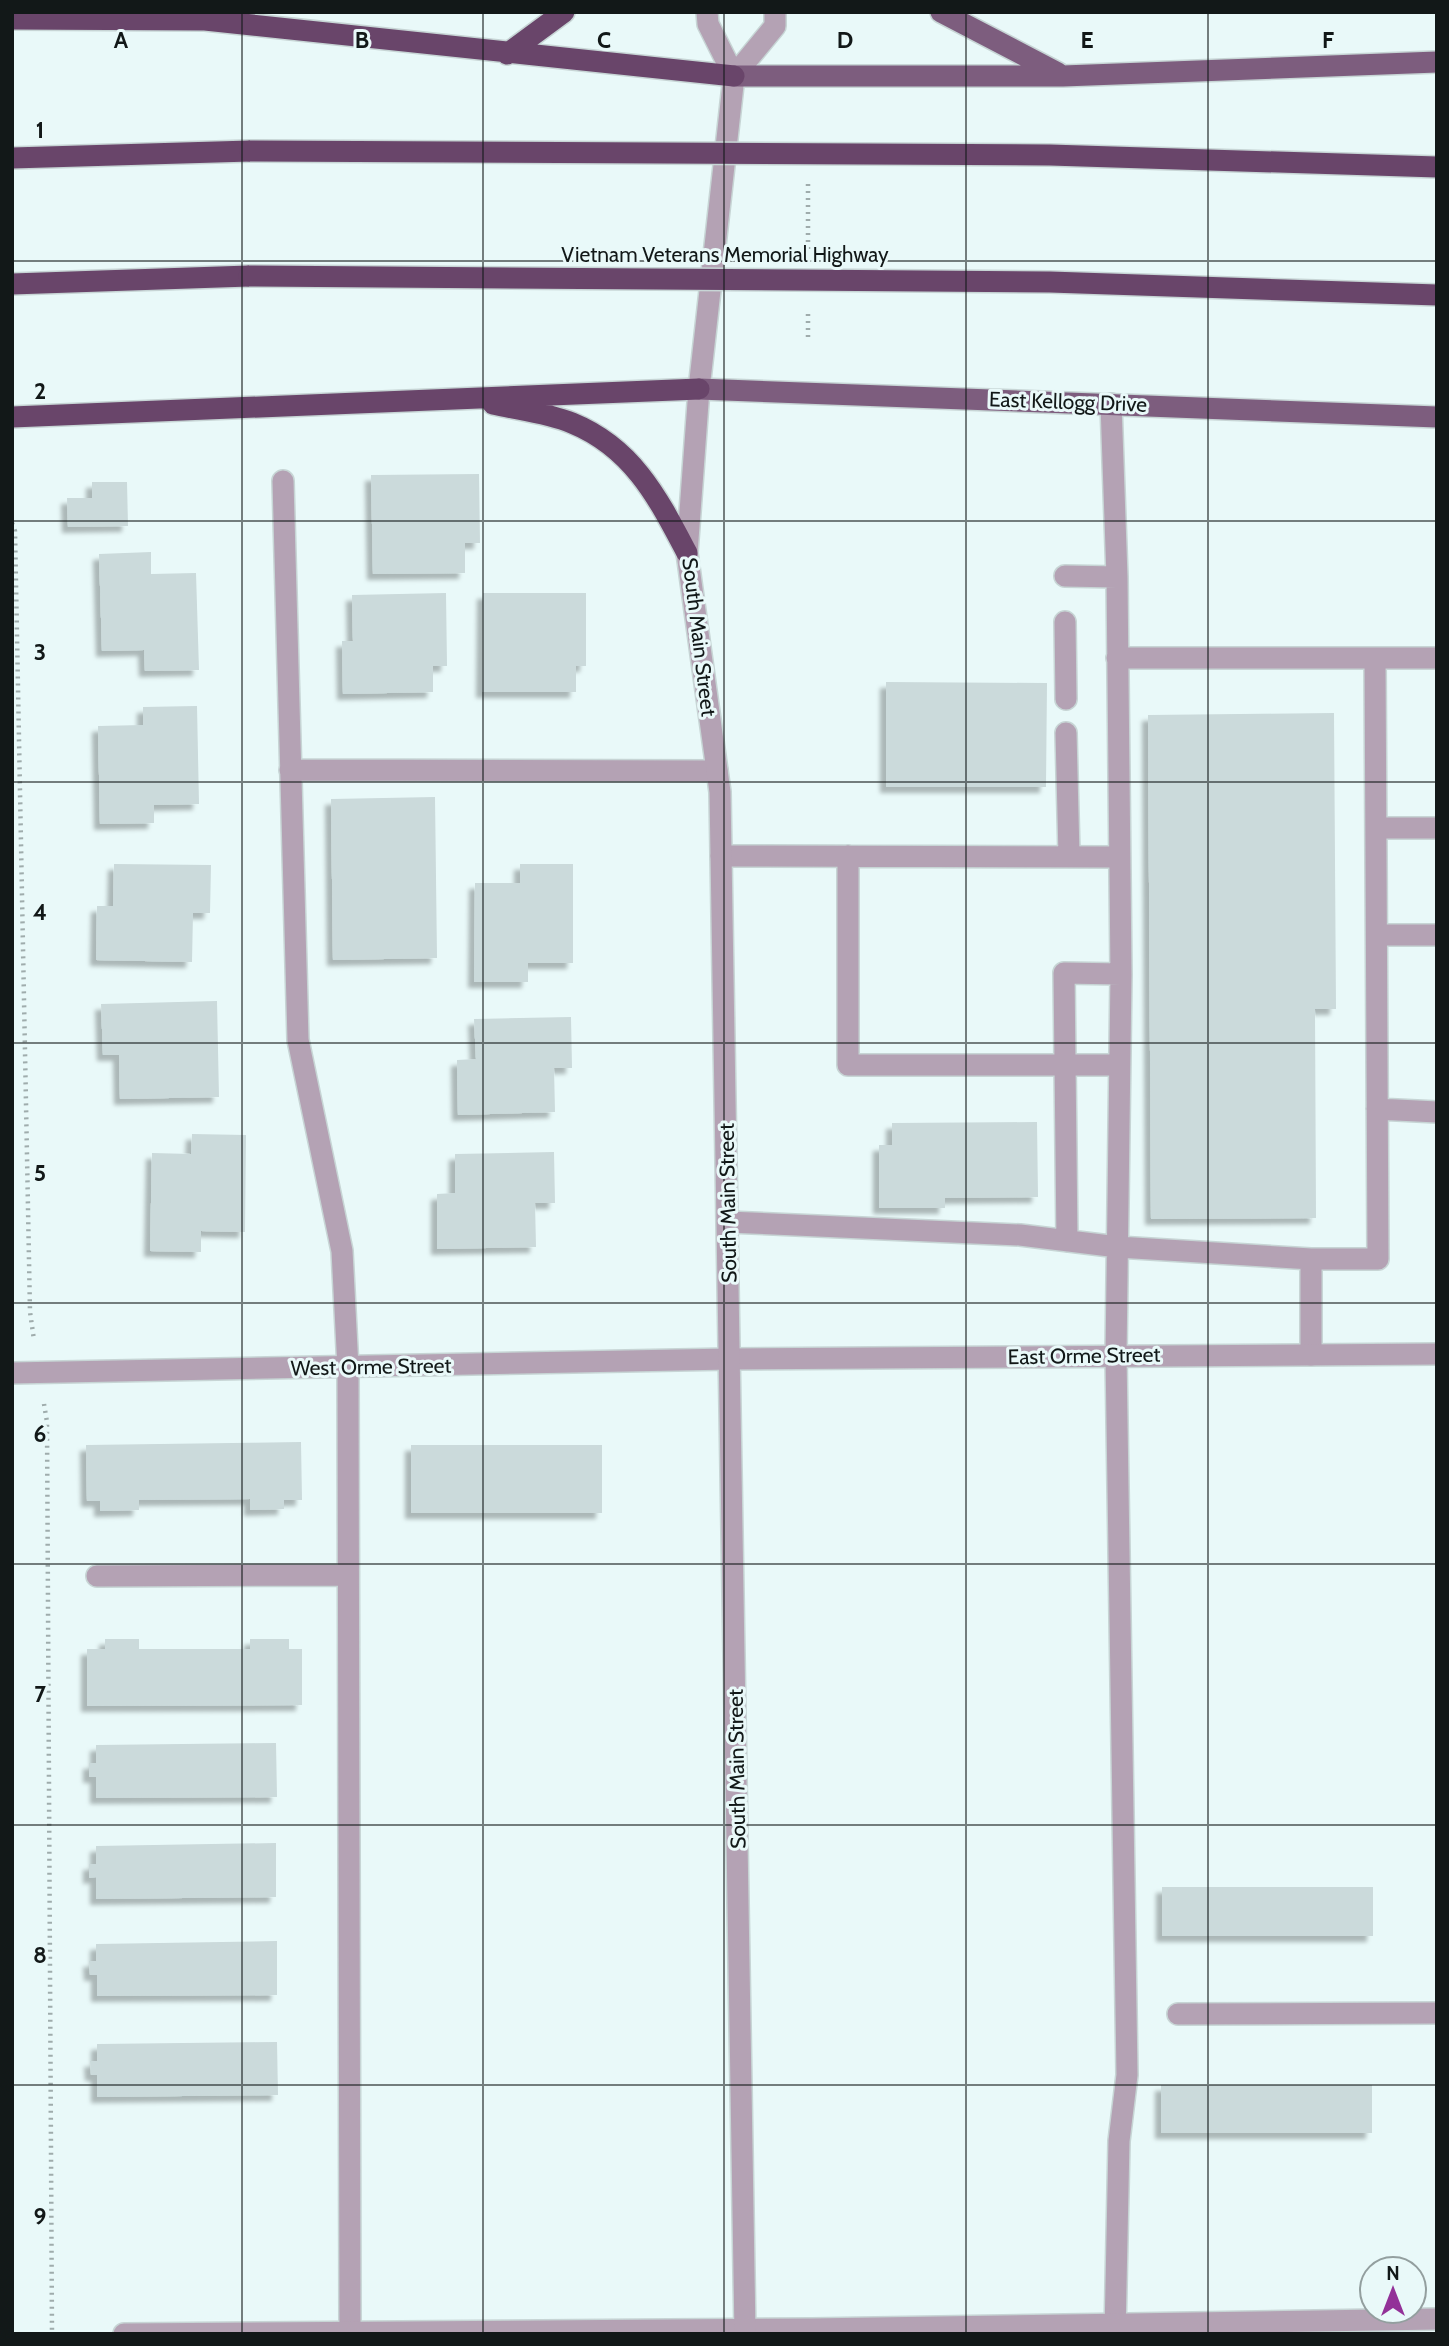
<svg xmlns="http://www.w3.org/2000/svg" width="1449" height="2346" viewBox="0 0 1449 2346" font-family="Cabin,sans-serif">
<defs>
<filter id="shadow"><feDropShadow dx="-6" dy="6" stdDeviation="2" flood-color="#0004"/></filter>
</defs>
<rect width="100%" height="100%" fill="#e9f9f9"/>
<path fill="#cbdadb" filter="url(#shadow)" d="M479 474 480 543H465V573L373 574 371 475Z
M92 482H127L128 526 68 527 67 498H92Z
M151 552V574L196 573 199 670 145 671 144 650 102 651 99 554Z
M446 593 447 666H433V692L343 694 342 641H353L352 595Z
M483 593H586V666H576V692H482Z
M886 682 1047 683 1046 787H886Z
M197 706 199 804 154 805V823L100 824 98 726 143 725V707Z
M1334 713 1336 1009H1315L1316 1218 1151 1219 1148 715Z
M435 797 437 958 333 960 331 799Z
M114 864 211 865 210 913H193L192 962 96 960 97 906H113Z
M520 864H573V963H528V982H474L475 883H520Z
M217 1001 219 1097 120 1099 119 1055H103L101 1004Z
M571 1017 572 1068H554L555 1112 458 1115 457 1060 476 1059 474 1019Z
M1037 1122 1038 1197 945 1198V1208H879V1145H892V1123Z
M192 1134 246 1135 245 1232 201 1231V1252L150 1251 152 1153 191 1154Z
M554 1152 555 1203H535L536 1247 437 1249V1194L455 1193V1154Z
M301 1442 302 1500H284V1509L250 1510V1499L139 1500V1510L100 1511V1501H87L86 1445Z
M411 1445H602V1513H411Z
M105 1639H139V1649H250V1639H289V1649H302V1705L87 1706V1649H105Z
M276 1743 277 1797 96 1798V1777H89V1763H96V1745Z
M276 1843V1897L96 1899V1877L89 1878V1864H96V1846Z
M1162 1887H1373V1936H1162Z
M277 1941V1995L97 1996V1975H90L89 1961H96V1944Z
M277 2042 278 2095 97 2097V2075H91L90 2061H97V2044Z
M1161 2085H1372V2133H1161Z"/>
<g fill="none" stroke-linecap="round" stroke-linejoin="round">
<defs>
<path id="service" d="M1111 404 1117 577 1121 974 1116 1356 1127 2075 1119 2141 1115 2334
M283 481 298 1040 342 1251 348 1368 350 2334
M1065 576 1117 577
M1065 622 1066 699
M1117 658H1437
M1066 733 1069 855
M290 770 717 771
M1376 828H1437
M721 856 1118 857
M848 856V1065H1119
M1377 935H1437
M1377 1109 1437 1112
M728 1222 1020 1235 1118 1247 1311 1259
M1067 1241 1064 973 1121 974
M1311 1355V1259H1378L1375 658
M97 1576 348 1575
M1178 2014 1437 2013"/>
<path id="minor" d="M12 1373 730 1359 1437 1354
M124 2334 811 2329 1437 2319"/>
<path id="tertiary" d="M707 12 708 24 734 76
M745 2334 720 792 687 553 699 389 734 76 775 26V12"/>
<path id="primary" d="M941 12 1058 73
M734 76H1063L1437 62
M699 389 1437 417"/>
<path id="motorway" d="M12 19 205 20 734 76
M507 54 564 12
M12 158 250 151
M12 284 249 276
M493 404C519 410 548 413 572 423 633 448 658 498 687 553
M12 417 699 389"/>
</defs>
<use href="#service" stroke="#c7d5d5" stroke-width="24"/>
<use href="#minor" stroke="#c7d5d5" stroke-width="24"/>
<use href="#tertiary" stroke="#c7d5d5" stroke-width="24"/>
<use href="#primary" stroke="#c7d5d5" stroke-width="24"/>
<use href="#motorway" stroke="#c7d5d5" stroke-width="24"/>
<path stroke="#9facac" stroke-width="4.5" stroke-dasharray="2 5" stroke-linecap="butt" d="M808 184V249
M808 314V342
M12 523 15 531 30 1312 34 1340
M44 1404 47 1422 52 2334"/>
<use href="#service" stroke="#b4a2b4" stroke-width="21"/>
<use href="#minor" stroke="#b4a2b4" stroke-width="21"/>
<use href="#tertiary" stroke="#b4a2b4" stroke-width="21"/>
<use href="#primary" stroke="#7d5d7e" stroke-width="21"/>
<use href="#motorway" stroke="#69456a" stroke-width="21"/>
<defs>
<path id="motorway-bridge" d="M250 151 1050 155 1437 167
M249 276 1050 282 1437 295"/>
</defs>
<use href="#motorway-bridge" stroke="#c7d5d5" stroke-width="24" stroke-linecap="butt"/>
<use href="#motorway-bridge" stroke="#69456a" stroke-width="21"/>
</g>
<path fill="none" stroke="#121818" stroke-width="2" stroke-opacity="0.55" d="M242 12V2334M483 12V2334M724 12V2334M966 12V2334M1208 12V2334M12 261H1437M12 521H1437M12 782H1437M12 1043H1437M12 1303H1437M12 1564H1437M12 1825H1437M12 2085H1437"/>
<g text-anchor="middle" stroke-width="6" stroke-linejoin="round" paint-order="stroke">
<g font-size="21" fill="#121818" stroke="#e9f9f9">
<text x="725" y="262">Vietnam Veterans Memorial Highway</text>
<text transform="translate(1068 402) rotate(2)" y="7">East Kellogg Drive</text>
<text transform="translate(699 637) rotate(83)" y="7">South Main Street</text>
<text transform="translate(728 1203) rotate(-91)" y="7">South Main Street</text>
<text transform="translate(1084 1356) rotate(-1)" y="7">East Orme Street</text>
<text transform="translate(371 1367) rotate(-1)" y="7">West Orme Street</text>
<text transform="translate(737 1769) rotate(-91)" y="7">South Main Street</text>
</g>
</g>
<g font-size="23" text-anchor="middle" font-weight="bold" fill="#121818" stroke="#e9f9f9" stroke-width="6" stroke-linejoin="round" paint-order="stroke">
<text x="121" y="48">A</text>
<text x="362" y="48">B</text>
<text x="604" y="48">C</text>
<text x="845" y="48">D</text>
<text x="1087" y="48">E</text>
<text x="1328" y="48">F</text>
<text x="40" y="138">1</text>
<text x="40" y="399">2</text>
<text x="40" y="660">3</text>
<text x="40" y="920">4</text>
<text x="40" y="1181">5</text>
<text x="40" y="1442">6</text>
<text x="40" y="1702">7</text>
<text x="40" y="1963">8</text>
<text x="40" y="2224">9</text>
</g>
<rect width="1449" height="2346" fill="none" stroke="#121818" stroke-width="28"/>
<g transform="translate(1393 2290)"><circle r="33" fill="#e9f9f9" stroke="#939f9f" stroke-width="2"/>
<path d="M0-5L12 26L0 18L-12 26Z" fill="#923198"/>
<text y="-10" font-size="19" font-weight="bold" text-anchor="middle" fill="#121818">N</text>
</g>
</svg>
